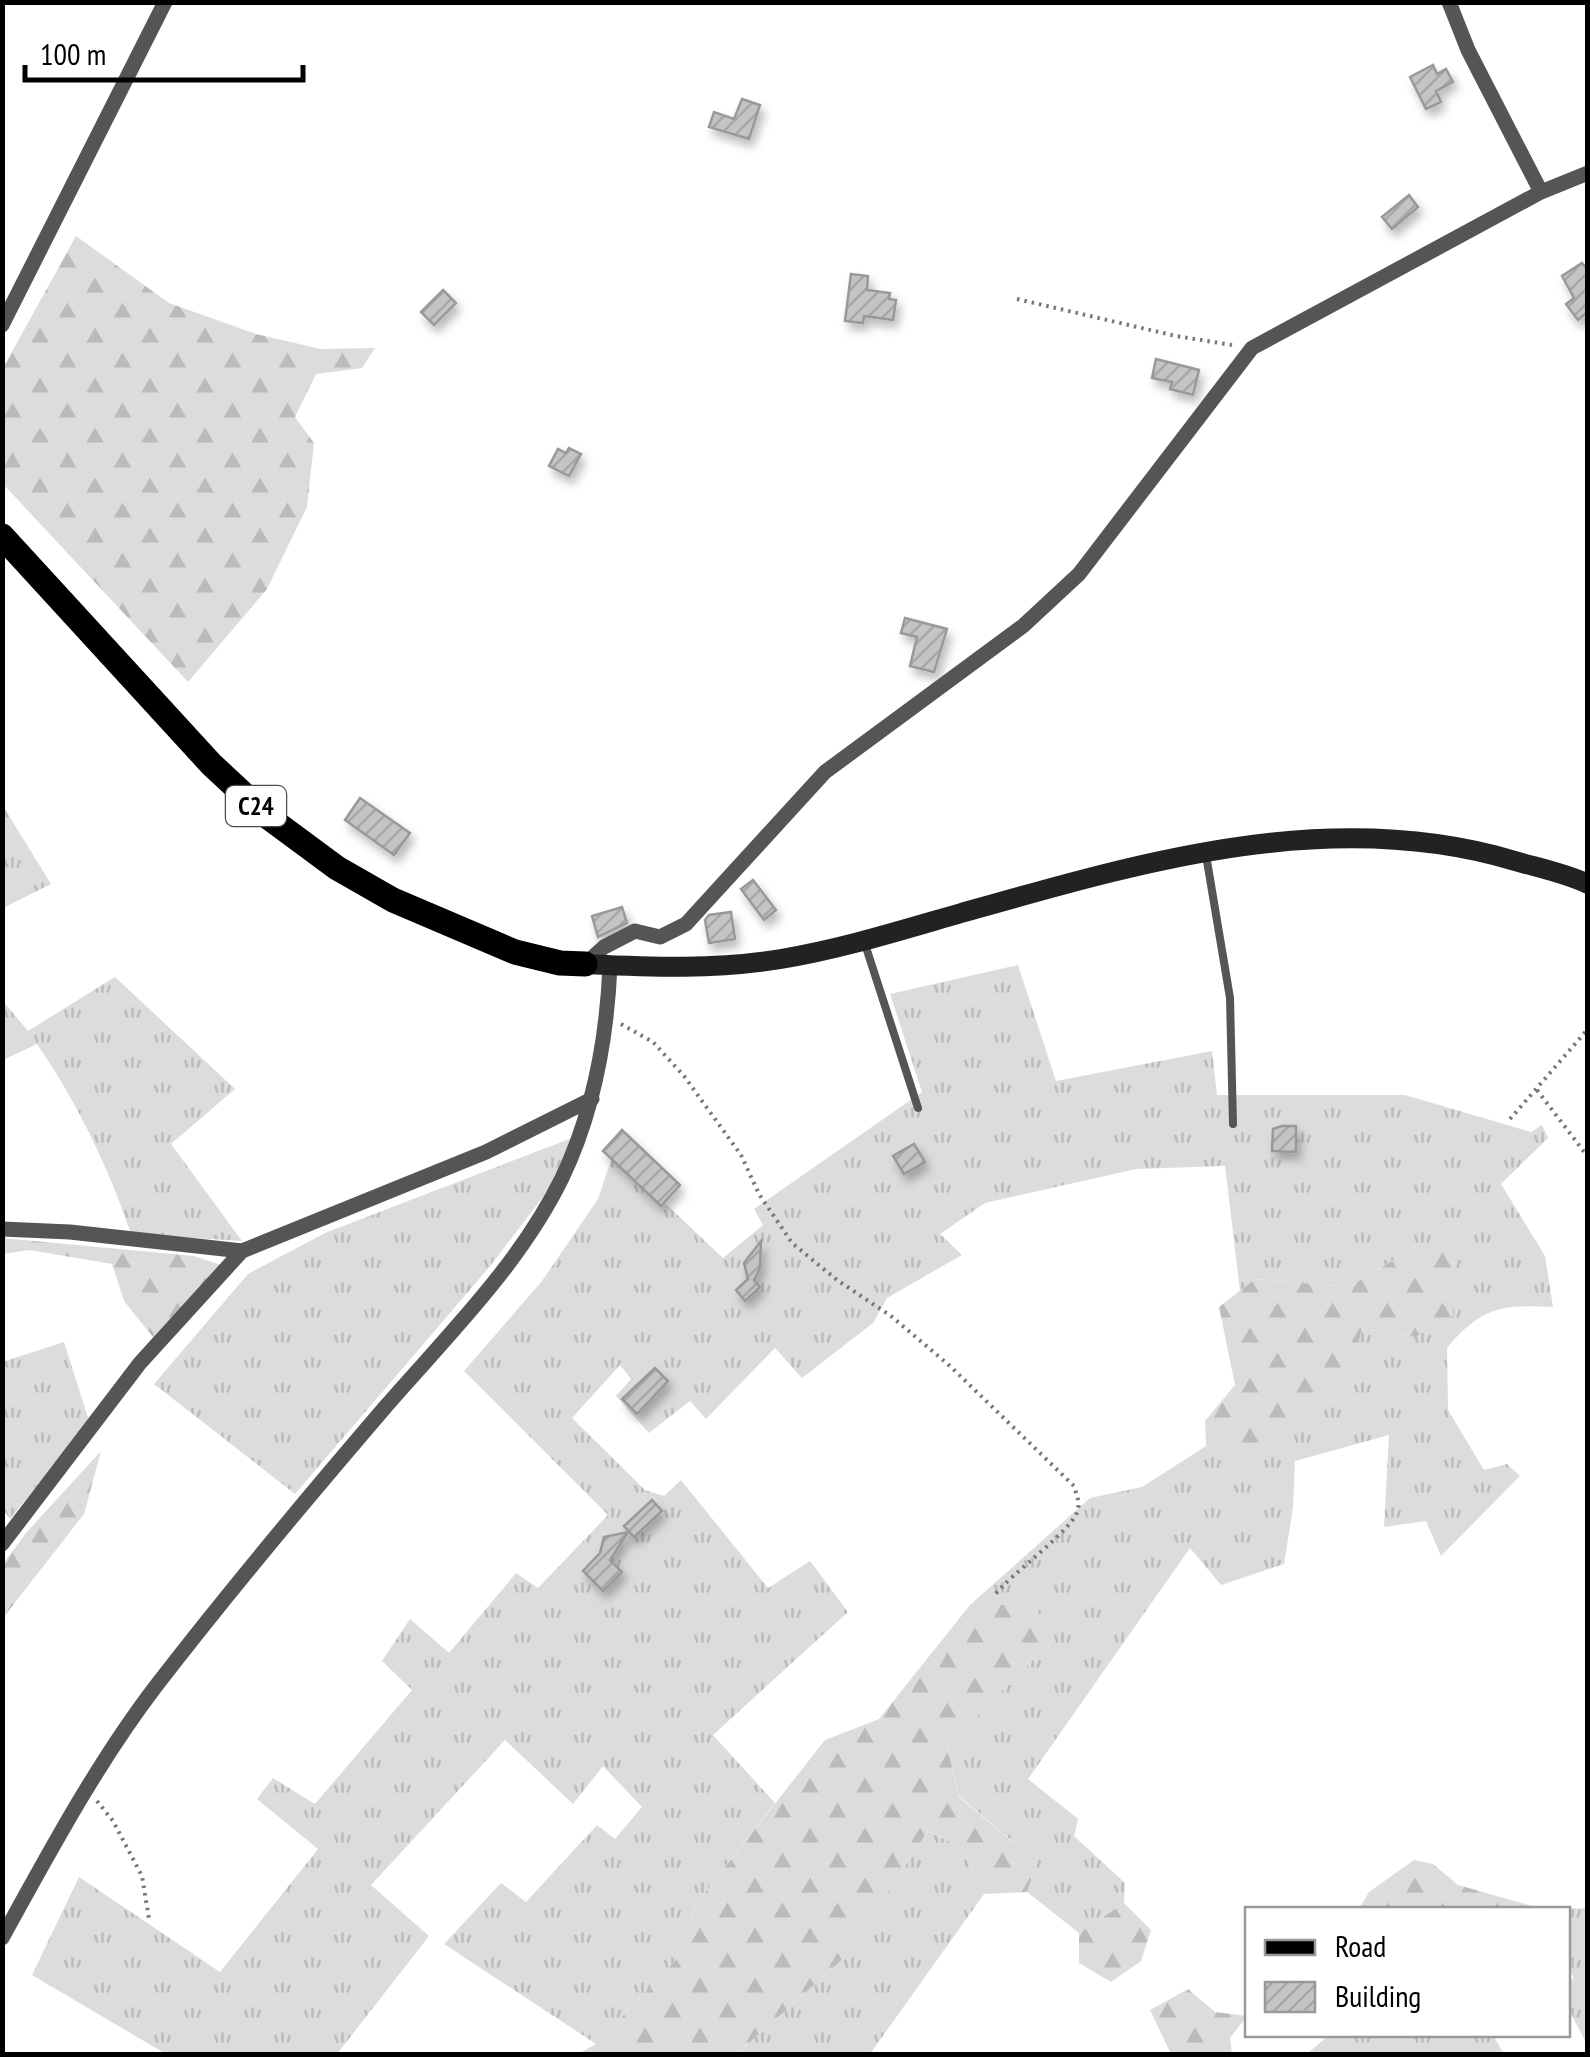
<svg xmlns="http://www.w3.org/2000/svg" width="1590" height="2057" viewBox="0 0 1590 2057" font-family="'PT Sans Narrow',sans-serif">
<defs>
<pattern id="grass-tufts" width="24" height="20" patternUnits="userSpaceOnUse" patternTransform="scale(2.5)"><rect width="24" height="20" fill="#dcdcdc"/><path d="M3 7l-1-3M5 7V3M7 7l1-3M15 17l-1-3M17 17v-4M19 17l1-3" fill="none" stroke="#bbb"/></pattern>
<pattern id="forest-firs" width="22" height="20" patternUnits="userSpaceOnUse" patternTransform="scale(2.5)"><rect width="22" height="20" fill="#dcdcdc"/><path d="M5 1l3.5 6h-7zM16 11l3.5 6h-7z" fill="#bbb"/></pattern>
<pattern id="building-hatch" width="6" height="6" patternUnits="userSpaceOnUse" patternTransform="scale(2.5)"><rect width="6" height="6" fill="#c4c4c4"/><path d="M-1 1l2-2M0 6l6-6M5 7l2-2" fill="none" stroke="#a7a7a7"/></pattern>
<filter id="shadow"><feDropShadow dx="4" dy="7" stdDeviation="5" flood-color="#0004"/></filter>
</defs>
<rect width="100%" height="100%" fill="#fff"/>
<path fill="url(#grass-tufts)" d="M3 806 51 884 3 908H2Z
M1018 965 1056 1081 1212 1051 1217 1095H1405L1531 1132 1542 1125 1548 1138 1501 1184 1545 1256 1553 1307C1502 1304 1481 1307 1447 1348L1448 1410 1484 1470 1507 1464 1520 1476 1441 1556 1426 1521 1384 1527 1389 1435 1295 1461 1293 1508 1284 1564 1221 1585 1190 1548 1028 1779 1078 1819 1074 1836 1125 1883 1124 1903 1079 1933 1027 1892 1037 1862 959 1796 947 1746 1053 1640 1034 1605H970L1090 1498 1142 1487 1206 1446 1227 1453 1362 1329 1415 1337 1418 1245 1349 1287 1255 1279 1240 1291 1225 1166 1136 1169 985 1203 940 1234 962 1255 887 1298 873 1323 802 1378 775 1348 706 1419 690 1401 649 1433 616 1396 631 1379 620 1365 572 1418 645 1490 664 1496 681 1480 768 1588 810 1561 848 1612 713 1735 775 1803 696 1904 675 1961 596 2044 444 1944 501 1883 526 1902 597 1825 615 1839 642 1807 603 1766 573 1804 505 1740 371 1885 429 1936 337 2054H166L32 1975 79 1877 220 1972 318 1849 257 1799 273 1778 315 1804 412 1690 382 1661 410 1619 449 1653 516 1573 538 1588 608 1515 464 1371 542 1281 598 1199 613 1154 723 1258 763 1225 754 1209 922 1092 890 994Z
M115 977 235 1089 171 1144 242 1241 131 1234C108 1166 78 1104 37 1044L3 1060 2 1000 28 1031Z
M572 1138 548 1190 491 1265 295 1494 154 1384 248 1274 325 1233Z
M64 1342 89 1421 10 1519 2 1508V1362Z
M928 1831 963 1848 984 1894 870 2054H737L845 1957Z
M1587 1908H1588L1587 2045 1568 2008V1982L1574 1978 1568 1968V1910L1565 1909Z
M1330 2034 1493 2035 1504 2054H1307Z"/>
<path fill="url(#forest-firs)" d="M76 236 169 303 256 334 321 349 375 348 362 368 316 374 295 417 314 443 307 507 267 589 188 682 3 484V368Z
M2 1238 194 1256 221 1265 153 1337 124 1301 112 1264 29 1250 3 1254Z
M1418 1245 1455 1254 1453 1316 1415 1337 1362 1329 1350 1374 1268 1442 1227 1453 1206 1446 1205 1421 1235 1385 1219 1307 1255 1279 1349 1287Z
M101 1451 84 1514 3 1618V1564L26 1533Z
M970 1605H1034L1053 1640 947 1746 959 1797 1037 1862 1027 1892 984 1894 963 1848 928 1831 845 1957 737 2054H578L596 2044 675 1961 696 1904 825 1740 879 1719Z
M1414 1860 1433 1864 1458 1885 1543 1909H1359L1369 1892Z
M1124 1903 1151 1930 1141 1961 1111 1982 1079 1963V1933Z
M1188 1989 1215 2012 1247 2016 1230 2038 1232 2054H1171L1150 2010Z"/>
<path fill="url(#building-hatch)" stroke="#999" stroke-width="2.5" filter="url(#shadow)" d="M1433 65 1437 74 1446 69 1453 82 1436 91 1441 102 1426 109 1410 77Z
M742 99 760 105 749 139 709 127 714 112 734 119Z
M1409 195 1418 207 1392 229 1382 217Z
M1582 263 1588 270V318L1585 314 1578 320 1566 304 1574 298 1562 276Z
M851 274 868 276 867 290 890 293 889 299 896 300 893 320 864 316 863 323 845 321Z
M443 290 456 303 434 325 421 312Z
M1156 359 1199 370 1193 395 1170 389 1172 382 1152 378Z
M569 448 581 454 569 476 549 466 558 449 566 453Z
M905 618 947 629 934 672 910 666 917 637 901 633Z
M360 798 410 833 394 855 345 820Z
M753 880 776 910 764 920 741 889Z
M622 907 627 923 598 937 592 916Z
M731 912 735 939 709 943 705 920 709 915Z
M1282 1126H1296V1152L1272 1151 1273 1129Z
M622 1130 680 1185 661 1206 603 1151Z
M914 1144 925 1162 904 1174 893 1156Z
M761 1241 760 1268 754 1280 760 1287 745 1301 736 1290 748 1279 744 1263Z
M655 1368 668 1381 637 1414 622 1399Z
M652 1500 662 1511 634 1537 624 1526Z
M628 1532 610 1560 622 1572 603 1591 583 1571 600 1553 604 1537Z"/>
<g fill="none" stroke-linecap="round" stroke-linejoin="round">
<path stroke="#777" stroke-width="4" stroke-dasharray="2.5 5" stroke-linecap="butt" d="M1017 299 1176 336 1232 345
M621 1024 653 1042 684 1076 741 1155 759 1194 792 1243 837 1280 891 1316 950 1366 1074 1486C1076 1494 1080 1501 1078 1509 1075 1529 1010 1574 994 1596
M1537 1090 1588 1157
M1510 1119 1588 1029
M97 1801 113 1821 142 1876 149 1919"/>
<path stroke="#555" stroke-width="8" d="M1206 855 1230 998 1233 1124
M864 941 918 1108"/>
<path stroke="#555" stroke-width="15" d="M1449 2 1468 50 1541 192
M2 325 165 2
M585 964 604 947 635 931 660 937 686 924 825 772 1023 626 1079 574 1252 348 1541 192 1588 173
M2 1229 70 1232 242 1251
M2 1544 140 1363 242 1251 486 1152 592 1099
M2 1938C49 1853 97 1763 156 1686 230 1590 308 1497 387 1405 449 1334 520 1264 562 1178 594 1111 607 1039 610 965"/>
<path stroke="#222" stroke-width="20" d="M585 964C652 967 714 970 781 959 841 949 899 931 958 914 1138 863 1330 805 1515 861 1539 868 1565 873 1588 884"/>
<path stroke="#000" stroke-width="25" d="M2 536 211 764 268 817 337 868 393 900 515 952 560 963 585 964"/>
</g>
<g text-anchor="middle" stroke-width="10" stroke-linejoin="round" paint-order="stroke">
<rect fill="#fff" stroke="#4c4c4c" stroke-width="2.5" x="226" y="786" width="60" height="40" rx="8"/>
<g font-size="25" font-weight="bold" fill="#000">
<text x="256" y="815">C24</text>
</g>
</g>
<rect width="1590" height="2057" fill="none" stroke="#000000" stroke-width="10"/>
<rect x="1245" y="1907" width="325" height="130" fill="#ffffff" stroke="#999999" stroke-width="2.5"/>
<rect x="1265" y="1940" width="50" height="15" fill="#000000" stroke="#999999" stroke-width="2.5"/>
<text x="1335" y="1957" font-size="30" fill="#000000">Road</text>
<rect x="1265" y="1982" width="50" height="30" fill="url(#building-hatch)" stroke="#999999" stroke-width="2.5"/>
<text x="1335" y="2007" font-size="30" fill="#000000">Building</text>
<path d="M25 65v15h278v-15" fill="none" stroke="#000000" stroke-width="5"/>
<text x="40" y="65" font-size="30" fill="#000000" stroke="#ffffff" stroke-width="8" paint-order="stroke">100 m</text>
</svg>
